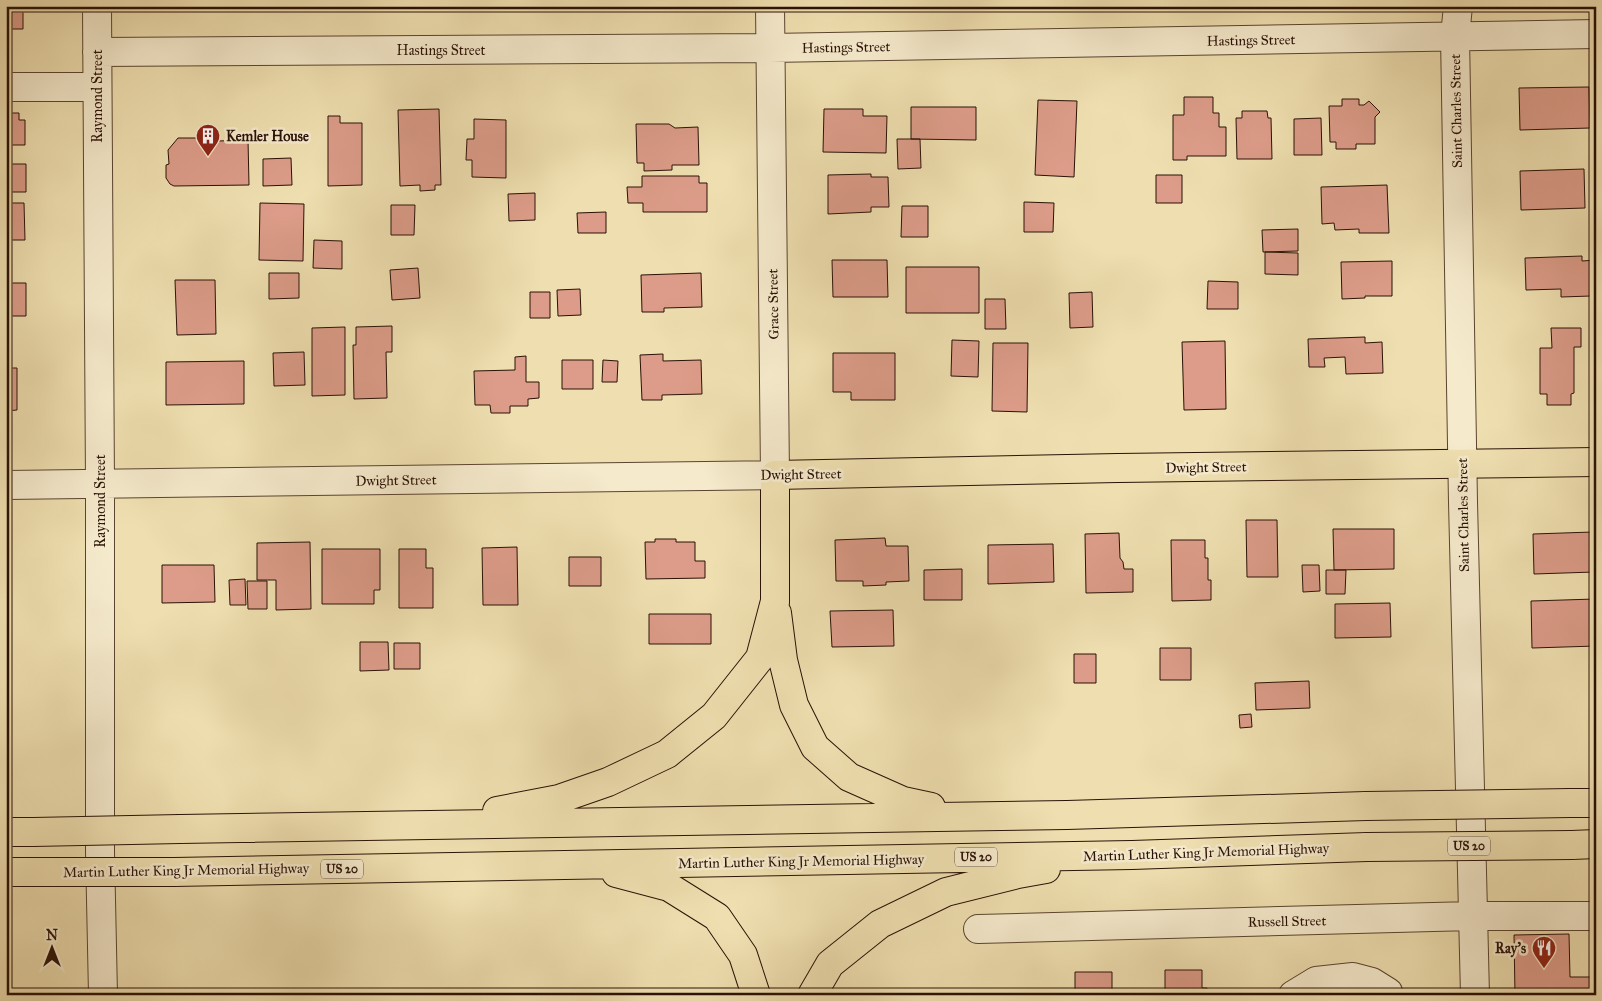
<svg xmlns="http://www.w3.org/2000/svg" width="1602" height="1001" viewBox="0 0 1602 1001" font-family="'IM FELL Great Primer',serif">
<rect width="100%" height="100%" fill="#efdfb0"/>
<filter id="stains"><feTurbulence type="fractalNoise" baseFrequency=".004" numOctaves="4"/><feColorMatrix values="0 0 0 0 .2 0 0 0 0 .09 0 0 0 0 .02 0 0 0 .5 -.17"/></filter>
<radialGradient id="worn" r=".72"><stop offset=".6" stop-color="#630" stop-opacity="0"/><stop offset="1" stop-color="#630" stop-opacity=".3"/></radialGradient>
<path fill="#dc9c89" stroke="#2a1106" d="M6 6H23V29H6Z
M150 6H206V11H151Z
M1589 87 1590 128 1520 130 1519 88Z
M1184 97H1213V113H1219V127H1226V156H1187V160H1173V115H1184Z
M1342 99H1359V105H1364L1369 101 1380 112 1375 117V144H1356V149H1336V142H1330L1329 106H1342Z
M1038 100 1077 101 1074 177 1035 175Z
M911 107H976V140L911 139Z
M439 109 441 185H435V190L420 191V185L400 186 398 110Z
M824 109H863V116H887L886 153 823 152Z
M1242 111H1267L1268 118H1271L1272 159H1237L1236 118H1242Z
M6 113H19V120H25V145H6Z
M328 116H340V123H362V185L328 186Z
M1321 118 1322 155H1294V119Z
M474 119 506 120V178L472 177V160H466L467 139H474Z
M636 124H669L675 128 698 127 699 165H672V170L644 171V163H637Z
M178 138H218V141L248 140 249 185 174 186 170 184 166 178V165L169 164 168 150Z
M897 139H920L921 168 898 169Z
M6 156H8V164H26V192H6Z
M291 158 292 185 263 186V159Z
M1584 169 1585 208 1521 210 1520 171Z
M871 174V177H888L889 207H871V212L828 214V175Z
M1156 175H1182V203H1156Z
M642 176H699V183H707V212H643V203H628L627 187H642Z
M1387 185 1389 233H1359V229L1335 230 1334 223 1322 224 1321 187Z
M535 193V220L509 221 508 194Z
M1024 202 1054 203 1053 232H1024Z
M6 203H24L25 240H6Z
M260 203 304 204 303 261 259 260Z
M391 205H415L414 235H391Z
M902 206H928V237H901Z
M606 212V233H578L577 213Z
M1298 229V251L1263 252 1262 230Z
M314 240 342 241V269L313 268Z
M1265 252 1298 253V275L1265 274Z
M1582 256V261L1596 260V289H1591V296L1561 297V289L1526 290 1525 258Z
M832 260H887L888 297H833Z
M1392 261V296H1365V298L1342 299 1341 262Z
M906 267H979V313H906Z
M418 268 420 298 392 300 390 270Z
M269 273H299V298L269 299Z
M701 273 702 307 664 308V312H642L641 275Z
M6 277H8V283H26V316H6Z
M175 280H215L216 334 177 335Z
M1208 281 1238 282V309H1207Z
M580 289 581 315 558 316 557 290Z
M530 292H550V318H530Z
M1092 292 1093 327 1070 328 1069 293Z
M985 299H1005L1006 329H985Z
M392 326V352H386L387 398 354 399 353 345H356V327Z
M345 327V395L312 396V328Z
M1551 328H1581V347H1574V393L1571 394V405H1547V394H1540V348H1552Z
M1365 337V343L1382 342 1383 373 1346 374 1345 357 1324 358 1325 367H1309L1308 339Z
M952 340 979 341 978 377 951 376Z
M1225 341 1226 409 1184 410 1182 342Z
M993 343H1028L1027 412 992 411Z
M304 352 305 385 274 386 273 353Z
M833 353H895V400H851V392H833Z
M663 354V361L701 360 702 394 662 395V400H642L640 355Z
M526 356V382H539V398L528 399V406H510V413H491L490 405H475L474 371 515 370V357Z
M562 360H593V389H562Z
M603 360 618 361 617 382H602Z
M244 361V404L166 405V362Z
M6 368H17V410L6 411Z
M1246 520H1277L1278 577H1247Z
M1333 529H1394V569L1334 570Z
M1593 532 1594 572 1534 574 1533 534Z
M1119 533 1120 558 1123 562 1124 569H1133V592L1086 593 1085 534Z
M885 538 886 546H908L909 581 886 582V585L863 586V581H836L835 540Z
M655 539H676V542H695V561H705V578L646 579 645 542H655Z
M1171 540H1205V558H1208V580H1211V600L1172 601Z
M310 542 311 609 276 610V580H257V543Z
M1053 544 1054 582 988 584V545Z
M517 547 518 605H483L482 548Z
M322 549H380V590H374V604H322Z
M399 549H426V568H433V608H399Z
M569 557H601V586H569Z
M162 565H214L215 602 162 603Z
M1302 565H1319L1320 591 1303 592Z
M962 569V600H924V570Z
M1326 570H1346L1345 594H1326Z
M245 579 246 605H230L229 580Z
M247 581H267V609H248Z
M1595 599 1596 646 1532 648 1531 601Z
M1390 603 1391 637 1335 638V604Z
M893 610 894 646 832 647 830 611Z
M649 614H711V644H649Z
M360 642H388L389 670 360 671Z
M394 643H420V669H394Z
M1160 648H1191V680H1160Z
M1074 654H1096V683H1074Z
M1309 681 1310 708 1256 710 1255 683Z
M1251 714 1252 727 1240 728 1239 715Z
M1569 934 1570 977H1596V995H1515L1514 935Z
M1165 970H1202V988H1207V995H1165Z
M1075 972H1112V995H1075Z"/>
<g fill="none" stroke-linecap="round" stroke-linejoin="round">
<defs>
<path id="minor" d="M97 6 100 484V852L103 995
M1458 6 1455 36 1463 502 1475 995
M97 52 770 48 1596 34
M6 87H97
M6 485 775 475 770 6
M978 929 1472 916H1596
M1293 995 1316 981 1353 977 1372 982 1388 992V995"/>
<path id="major" d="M775 601V475L1118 468 1596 462"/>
<path id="highway" d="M777 613 783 660 794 705 815 747 849 777 903 801 931 807
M1570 803H1596
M497 811 559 799 608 782 667 754 714 716 760 658 775 601
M180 829 1067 815 1366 806
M6 832H33
M1572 845 1596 844
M6 872H39
M174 872 1132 855 1367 847
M616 873 669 887 717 917 743 955 756 995
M812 995 830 964 880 924 946 892 1018 874 1046 869"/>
</defs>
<use href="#minor" stroke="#5b4430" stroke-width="30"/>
<use href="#major" stroke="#2a1106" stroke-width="30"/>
<use href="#highway" stroke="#2a1106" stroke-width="30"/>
<use href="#minor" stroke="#f5eacc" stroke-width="28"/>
<use href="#major" stroke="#efdfb0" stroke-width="28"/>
<use href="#highway" stroke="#efdfb0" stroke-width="28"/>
<defs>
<path id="highway-bridge" d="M1366 806 1570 803
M33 832 180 829
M1367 847 1572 845
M39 872H174"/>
</defs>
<use href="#highway-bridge" stroke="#2a1106" stroke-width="30" stroke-linecap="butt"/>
<use href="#highway-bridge" stroke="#efdfb0" stroke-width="28"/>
</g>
<defs>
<symbol id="building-pin" viewBox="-11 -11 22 30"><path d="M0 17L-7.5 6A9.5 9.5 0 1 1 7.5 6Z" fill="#8f2418" stroke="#f5eacc"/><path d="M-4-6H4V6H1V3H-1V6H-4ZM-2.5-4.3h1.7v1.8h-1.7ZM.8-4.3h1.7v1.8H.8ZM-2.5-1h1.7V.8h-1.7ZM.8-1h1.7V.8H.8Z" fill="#fff"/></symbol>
<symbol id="restaurant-pin" viewBox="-11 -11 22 30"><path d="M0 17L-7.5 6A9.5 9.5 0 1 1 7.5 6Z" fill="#8f2418" stroke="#f5eacc"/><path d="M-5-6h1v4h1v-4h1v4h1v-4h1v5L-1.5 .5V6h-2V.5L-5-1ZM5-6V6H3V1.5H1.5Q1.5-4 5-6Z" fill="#fff"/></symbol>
</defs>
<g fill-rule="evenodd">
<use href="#building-pin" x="194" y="122" width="28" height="38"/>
<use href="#restaurant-pin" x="1530" y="934" width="28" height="38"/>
</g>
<g text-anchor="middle" stroke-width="5" stroke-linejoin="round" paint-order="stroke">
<g fill="#f5eacc" stroke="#675241" stroke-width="1">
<rect x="1448" y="836.5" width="42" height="19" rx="4"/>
<rect x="955" y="847.5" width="42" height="19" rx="4"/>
<rect x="321" y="859.5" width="42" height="19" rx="4"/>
</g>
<g font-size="12" font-weight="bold" fill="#2a1106">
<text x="1469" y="850">US 20</text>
<text x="976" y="861">US 20</text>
<text x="342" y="873">US 20</text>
</g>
<g font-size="14" fill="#2a1106" stroke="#f5eacc">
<text transform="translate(1251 40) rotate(-1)" y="5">Hastings Street</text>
<text transform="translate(846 47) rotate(-1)" y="5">Hastings Street</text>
<text x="441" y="55">Hastings Street</text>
<text transform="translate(97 96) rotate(-90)" y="5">Raymond Street</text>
<text transform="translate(1456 111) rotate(-91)" y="5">Saint Charles Street</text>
<text transform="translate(773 304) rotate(-91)" y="5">Grace Street</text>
<text transform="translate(1206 467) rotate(-1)" y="5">Dwight Street</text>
<text transform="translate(801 474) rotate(-1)" y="5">Dwight Street</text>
<text transform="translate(396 480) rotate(-1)" y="5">Dwight Street</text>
<text transform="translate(100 501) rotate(-90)" y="5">Raymond Street</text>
<text transform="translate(1463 515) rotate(-91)" y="5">Saint Charles Street</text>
<text transform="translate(1206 852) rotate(-2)" y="5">Martin Luther King Jr Memorial Highway</text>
<text transform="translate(801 861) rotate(-1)" y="5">Martin Luther King Jr Memorial Highway</text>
<text transform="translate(186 870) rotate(-1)" y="5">Martin Luther King Jr Memorial Highway</text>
<text transform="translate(1287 921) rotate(-1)" y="5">Russell Street</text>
</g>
<g font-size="14" font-weight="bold" fill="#2a1106" stroke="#f5eacc" text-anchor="start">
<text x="226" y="141">Kemler House</text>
<text x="1526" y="953" text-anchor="end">Ray's</text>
</g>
</g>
<rect width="1602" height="1001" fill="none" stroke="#efdfb0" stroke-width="25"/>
<rect x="8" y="8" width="1587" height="986" fill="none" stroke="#2a1106" stroke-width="2.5"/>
<rect x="12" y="12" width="1577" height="976" fill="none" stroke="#2a1106"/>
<g transform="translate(52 948)" stroke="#f5eacc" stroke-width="4" paint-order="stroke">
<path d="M0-4L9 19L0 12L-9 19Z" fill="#2a1106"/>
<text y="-8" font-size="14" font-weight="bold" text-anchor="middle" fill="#2a1106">N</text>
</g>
<rect width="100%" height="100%" filter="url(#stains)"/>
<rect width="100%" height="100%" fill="url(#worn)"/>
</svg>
